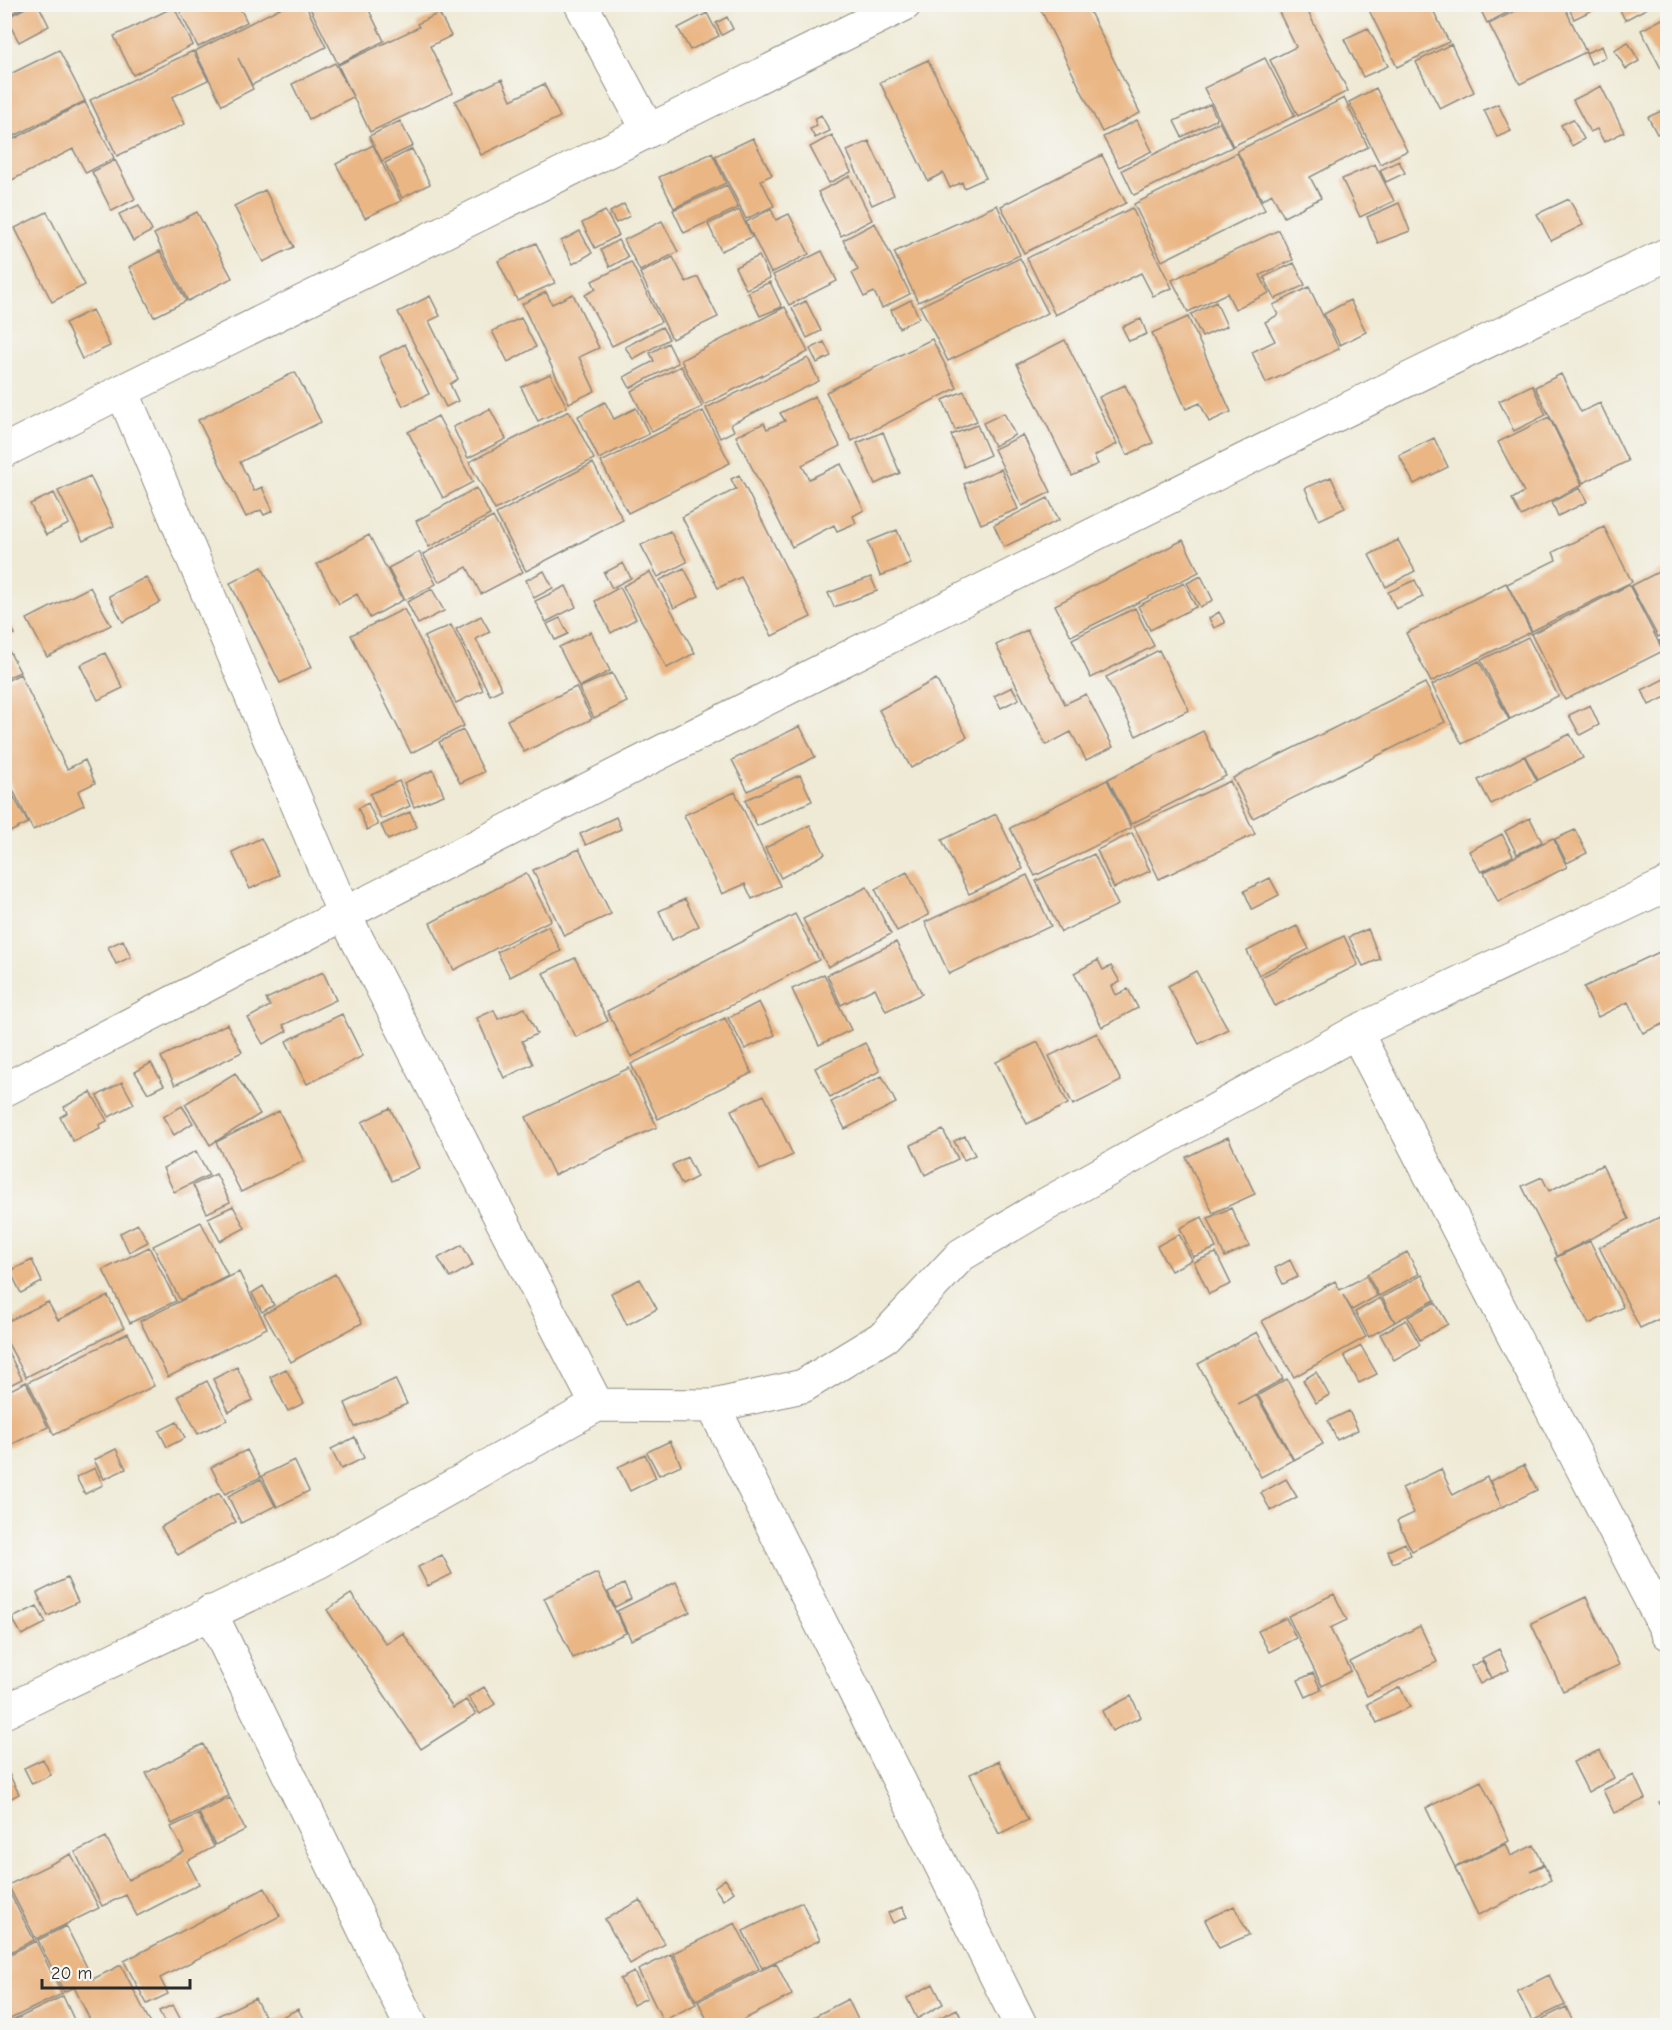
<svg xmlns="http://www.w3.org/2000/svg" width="1672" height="2030" viewBox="0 0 1672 2030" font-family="'Comic Neue',sans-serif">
<rect width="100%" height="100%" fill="#f6f6f2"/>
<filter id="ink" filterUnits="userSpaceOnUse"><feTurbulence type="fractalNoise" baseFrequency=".0167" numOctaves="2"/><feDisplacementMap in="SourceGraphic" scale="12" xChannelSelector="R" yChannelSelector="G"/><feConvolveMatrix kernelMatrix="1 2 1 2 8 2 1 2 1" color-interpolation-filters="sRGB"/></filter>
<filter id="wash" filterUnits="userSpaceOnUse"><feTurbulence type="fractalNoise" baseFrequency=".008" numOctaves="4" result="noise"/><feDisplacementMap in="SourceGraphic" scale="24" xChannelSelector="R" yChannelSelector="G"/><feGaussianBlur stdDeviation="1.35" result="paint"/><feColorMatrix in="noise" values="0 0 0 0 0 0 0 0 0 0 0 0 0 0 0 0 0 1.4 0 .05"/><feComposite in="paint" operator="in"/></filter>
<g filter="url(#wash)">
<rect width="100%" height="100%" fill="#efead5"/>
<g id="blocks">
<path fill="#eab684" d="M33 4H38L49 26 19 42 6 18Z
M176 4H238L247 22 198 47Z
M288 4H305L326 47 252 85 238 58 253 89 222 105 195 51Z
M308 4H366L384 41 338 64Z
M1038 4H1086L1140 113 1102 132Z
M1275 4H1304L1348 91 1298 116 1270 60 1296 47Z
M1366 4H1430L1449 42 1397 67Z
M1478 4H1524L1487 23Z
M1529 4H1563L1586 52 1520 84 1489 24Z
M1567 4H1605L1574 19Z
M1617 4H1655L1625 20Z
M4 5H28L4 17Z
M174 7 193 45 133 75 114 36Z
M439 13 451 36 430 46 453 93 370 132 338 65 419 27 417 24Z
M707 13 719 36 690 50 678 28Z
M1668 16V82L1641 30Z
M727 17 733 29 722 35 716 23Z
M1368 28 1388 66 1363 77 1344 39Z
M1628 42 1639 61 1626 69 1614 50Z
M1451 44 1474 92 1440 109 1416 62Z
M1602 46 1606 57 1591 64 1586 53Z
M59 50 85 101 4 141V77Z
M193 51 208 80 172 97 185 124 117 156 90 100Z
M1265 58 1295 116 1233 146 1204 88Z
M928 60 986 178 964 188 962 182 950 188 943 173 928 181 880 82Z
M335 63 353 97 309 119 292 84Z
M502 79 511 100 544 84 560 117 481 155 455 101Z
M1601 86 1624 132 1604 142 1597 129 1590 132 1573 100Z
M1376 88 1407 151 1380 164 1349 102Z
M1344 98 1368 147 1310 177 1321 198 1284 217 1272 194 1262 200 1237 151Z
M85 102 114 158 86 173 73 149 4 184V144Z
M1210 104 1217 119 1182 137 1174 121Z
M1498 104 1511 131 1497 137 1484 110Z
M1668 108V129L1657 134 1648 117Z
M821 115 830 131 815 138 810 129 817 126 814 119Z
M1573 119 1584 139 1572 146 1561 125Z
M1137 120 1152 151 1119 167 1103 137Z
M400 121 413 146 382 161 369 136Z
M1219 122 1232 147 1134 195 1122 170Z
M832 135 851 172 829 183 810 147Z
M753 138 772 175 761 180 774 206 746 219 715 156Z
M869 141 894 195 872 205 847 151Z
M373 145 401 201 365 218 336 164Z
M412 149 430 184 402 198 385 163Z
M712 153 726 183 674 208 659 177Z
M1237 153 1265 210 1162 261 1134 204Z
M1102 155 1126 203 1024 253 1001 206Z
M115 160 135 199 112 211 92 172Z
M1399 161 1405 173 1386 182 1380 170Z
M1375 164 1394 201 1360 217 1342 179Z
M850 176 872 220 841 236 818 192Z
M727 185 738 208 684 233 673 210Z
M265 190 294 247 263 262 234 206Z
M1569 199 1583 225 1551 241 1537 214Z
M1399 203 1410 231 1378 243 1367 217Z
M624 204 630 216 616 223 610 212Z
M139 205 152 231 133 241 119 214Z
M997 205 1020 255 918 302 894 252Z
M1132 208 1172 288 1153 296 1141 273 1055 315 1027 258Z
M771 209 776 220 789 214 809 254 771 273 746 222Z
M739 210 752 237 721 251 708 224Z
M605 211 619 235 595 248 582 223Z
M47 212 85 285 52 302 15 228Z
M197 212 232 278 188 301 154 234Z
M662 221 678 252 640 271 624 240Z
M875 223 910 294 882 308 874 292 864 297 852 273 858 270 843 240Z
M1279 230 1293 260 1260 275 1269 293 1235 309 1227 293 1188 312 1172 280Z
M580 231 592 253 573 264 561 241Z
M618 240 628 257 610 267 601 250Z
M536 243 555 283 517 300 498 261Z
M160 251 186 301 154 317 129 267Z
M822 251 837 281 789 305 773 275Z
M759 256 770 278 746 289 735 267Z
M673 257 686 282 698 277 718 317 672 339 640 273Z
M1020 258 1048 313 948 361 920 306Z
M631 262 661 322 612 346 585 295 596 289 592 281Z
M1294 263 1305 285 1275 299 1264 277Z
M770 282 782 307 760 316 748 292Z
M1309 287 1339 349 1266 383 1252 352 1275 341 1265 322 1278 315 1273 305Z
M546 292 552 304 573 294 599 348 579 357 595 391 569 403 522 304Z
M430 296 440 316 429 321 458 379 450 384 458 401 446 407 398 312Z
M911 300 919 318 899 328 891 310Z
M1350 300 1366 332 1340 345 1324 314Z
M806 301 821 331 807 338 792 308Z
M1216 302 1227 326 1202 337 1191 314Z
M785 307 808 352 704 405 681 360Z
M92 310 110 346 82 359 65 323Z
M1188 317 1231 412 1209 422 1200 403 1186 409 1152 333Z
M521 318 536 347 508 362 492 331Z
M1141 319 1147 334 1129 341 1122 327Z
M662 327 669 339 633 359 625 347Z
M932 339 957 388 852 441 826 392Z
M1065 340 1117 444 1094 456 1098 464 1072 476 1017 364Z
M824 342 831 356 817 363 810 349Z
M668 343 678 363 630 388 624 377 654 361 650 353Z
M405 344 429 394 403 406 379 357Z
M808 358 819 381 731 424 734 431 720 438 706 408Z
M681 366 702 407 652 432 631 391Z
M295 372 321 422 240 462 254 491 262 487 273 511 264 515 261 510 246 517 198 420Z
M550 374 567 407 538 421 521 387Z
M1561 374 1581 412 1600 403 1628 461 1583 483 1535 387Z
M1125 385 1153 443 1127 455 1099 397Z
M1532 385 1546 415 1514 431 1499 401Z
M964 391 977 421 955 430 943 400Z
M815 396 840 446 802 465 809 479 841 464 864 510 853 516 856 523 837 531 834 525 792 547 736 436 764 423 767 429 785 421 780 413Z
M605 402 614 419 636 408 649 434 599 459 578 416Z
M490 409 506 439 468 458 453 427Z
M569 411 594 459 495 510 469 462Z
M703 411 730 463 628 513 601 462Z
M1004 413 1015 435 994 446 983 423Z
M438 416 473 482 443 498 408 432Z
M1549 417 1582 485 1521 516 1512 499 1524 492 1498 442Z
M977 425 990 455 964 467 951 435Z
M883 432 900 473 875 484 857 443Z
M1023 435 1051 492 1022 506 994 449Z
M1434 438 1448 467 1414 484 1399 455Z
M593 463 623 520 526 571 496 514Z
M1001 469 1018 509 981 524 964 484Z
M739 475 811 617 772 636 741 577 718 588 682 517 736 489 731 479Z
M90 476 114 526 83 541 58 491Z
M1331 477 1345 508 1319 520 1305 488Z
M476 488 490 515 429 547 416 521Z
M1580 488 1587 502 1558 516 1552 502Z
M54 493 69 524 46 535 30 504Z
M1048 498 1059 520 1004 547 994 525Z
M493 517 523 572 481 594 467 567 439 582 423 554Z
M1604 527 1632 582 1532 631 1507 584 1556 560 1553 552Z
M897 530 911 564 880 576 868 542Z
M670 531 687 562 658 577 641 545Z
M369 535 403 600 370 618 357 594 339 604 317 564Z
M1183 540 1199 572 1071 636 1055 605Z
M1398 540 1415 571 1386 587 1369 555Z
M419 552 436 584 405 600 388 568Z
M623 563 631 578 612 588 604 573Z
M262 567 312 667 280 683 230 583Z
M1668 567V632L1658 637 1631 586Z
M684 568 699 596 674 608 660 580Z
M544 571 553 588 534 598 526 580Z
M650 572 695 653 667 668 623 586Z
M1201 576 1213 600 1200 607 1187 583Z
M146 577 160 602 123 622 109 596Z
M871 577 877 591 834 607 828 593Z
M1415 580 1423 597 1396 609 1388 592Z
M1184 583 1196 607 1150 630 1138 606Z
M1506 583 1531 632 1431 682 1406 633Z
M1629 585 1663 651 1565 700 1531 634Z
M566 586 576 607 546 622 535 601Z
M90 587 111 625 47 657 27 619Z
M620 587 636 619 611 633 595 601Z
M432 589 444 611 418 624 407 602Z
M1135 608 1154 646 1091 678 1072 639Z
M404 609 464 726 411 753 351 635Z
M1219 612 1225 623 1214 628 1209 618Z
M481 616 490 632 476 639 502 689 490 695 456 629Z
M560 618 568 634 555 640 547 624Z
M8 620 15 634 4 639V622Z
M451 625 483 690 456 703 424 637Z
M1027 630 1065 704 1086 694 1113 747 1086 760 1071 732 1046 745 996 645Z
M591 632 610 671 579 687 559 647Z
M1528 637 1558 696 1510 719 1481 660Z
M1668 637V649L1664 651 1659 641Z
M4 641 20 672 4 679Z
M1159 650 1189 710 1136 736 1106 677Z
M105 653 123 688 98 700 80 665Z
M1479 661 1509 720 1462 744 1432 685Z
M612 673 627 702 594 718 579 688Z
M20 674 67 769 85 760 95 783 78 791 84 805 33 830 4 772V682Z
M1668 677V696L1649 705 1642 690Z
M936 679 967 737 911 768 879 710Z
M1425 683 1445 722 1253 818 1233 778Z
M576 687 592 719 524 752 507 720Z
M1012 687 1019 699 1001 708 994 696Z
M1590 705 1599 725 1580 735 1569 715Z
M800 726 815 757 748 791 732 760Z
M463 730 484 772 460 783 439 742Z
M1203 731 1226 776 1131 824 1108 779Z
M1570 734 1583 758 1538 780 1525 756Z
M1524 756 1537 781 1491 804 1478 780Z
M433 770 444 795 414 807 404 783Z
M800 775 812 801 757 826 745 800Z
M4 779 28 823 4 835Z
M1107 780 1131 828 1035 876 1010 828Z
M399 781 410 806 381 819 370 794Z
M1230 781 1255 834 1159 879 1134 826Z
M735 792 780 886 752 899 745 884 722 894 684 815Z
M368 803 378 825 367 830 358 808Z
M410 812 417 827 388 840 381 825Z
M996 814 1023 869 969 894 942 840Z
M616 817 621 829 586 845 580 834Z
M1530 818 1542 842 1517 854 1505 831Z
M810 825 825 854 781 878 765 848Z
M1575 830 1587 853 1567 863 1555 839Z
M1132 833 1150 871 1114 888 1097 850Z
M1502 834 1513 856 1481 872 1469 851Z
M261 838 279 875 250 889 232 852Z
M1553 838 1567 867 1498 902 1484 872Z
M579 849 611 914 564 936 533 870Z
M1094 854 1118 905 1061 932 1036 881Z
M907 872 929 915 897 931 875 889Z
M526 873 551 920 454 970 430 923Z
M1027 875 1051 926 949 974 925 922Z
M1270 878 1279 895 1252 909 1244 891Z
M867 887 891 934 828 967 803 919Z
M685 899 699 926 672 940 659 911Z
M795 914 819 960 631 1057 607 1011Z
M548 926 561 951 510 977 497 952Z
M1297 926 1309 949 1259 975 1247 951Z
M1368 929 1380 959 1363 966 1349 937Z
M1344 936 1358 965 1275 1006 1261 977Z
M123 940 131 957 116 964 108 947Z
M896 942 922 994 886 1011 875 988 841 1005 827 975Z
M1668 948V1022L1643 1033 1628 1002 1598 1017 1584 987Z
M575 958 608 1021 576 1037 543 973Z
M1098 960 1103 970 1111 966 1120 982 1112 986 1116 995 1128 989 1138 1008 1102 1027 1074 973Z
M1196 971 1228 1029 1199 1044 1168 986Z
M323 972 336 1000 283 1025 287 1031 263 1044 248 1018 270 1006 266 999Z
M824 974 851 1030 819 1045 792 989Z
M759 1002 775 1035 745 1049 728 1018Z
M525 1008 537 1034 522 1041 533 1064 504 1078 477 1018 494 1010 498 1019Z
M342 1014 363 1056 307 1084 286 1041Z
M725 1018 752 1073 658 1119 631 1064Z
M227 1024 242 1052 175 1085 161 1057Z
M1097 1033 1121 1081 1073 1105 1049 1056Z
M1038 1042 1068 1104 1027 1124 996 1062Z
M865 1043 880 1071 830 1097 815 1068Z
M151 1063 164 1085 148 1093 135 1072Z
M629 1068 657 1127 554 1175 526 1117Z
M235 1073 260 1114 210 1145 185 1104Z
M882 1076 896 1103 845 1129 831 1102Z
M122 1082 134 1104 109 1117 97 1096Z
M91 1092 107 1121 99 1125 100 1128 73 1141 60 1117 67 1113 64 1107Z
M764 1095 793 1155 760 1170 731 1110Z
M182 1106 193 1123 174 1135 163 1117Z
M390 1108 419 1168 392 1181 362 1122Z
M279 1111 304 1161 241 1192 216 1142Z
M943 1130 958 1159 925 1175 911 1145Z
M965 1136 975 1155 964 1160 954 1141Z
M1228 1137 1255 1194 1213 1213 1186 1157Z
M196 1151 209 1175 174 1192 163 1168Z
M687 1157 697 1177 682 1185 672 1165Z
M1602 1165 1629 1219 1557 1256 1522 1186 1542 1177 1549 1191Z
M216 1174 230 1202 207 1213 193 1185Z
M233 1206 245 1228 220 1241 208 1218Z
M1231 1208 1249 1246 1225 1257 1208 1218Z
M1668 1213V1315L1640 1328 1599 1247Z
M1202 1217 1216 1248 1193 1257 1180 1228Z
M201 1222 228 1276 180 1300 153 1246Z
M138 1224 148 1242 129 1252 120 1233Z
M1179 1234 1192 1260 1171 1271 1157 1246Z
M1590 1241 1623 1307 1589 1324 1555 1258Z
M462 1245 473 1265 450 1278 438 1258Z
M149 1247 176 1301 130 1323 103 1270Z
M1407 1252 1419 1274 1379 1296 1367 1274Z
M1216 1253 1231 1284 1209 1294 1194 1262Z
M32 1260 42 1282 21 1293 10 1271Z
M1290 1260 1298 1277 1283 1284 1275 1268Z
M239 1272 267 1328 168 1377 140 1321Z
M335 1274 362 1323 291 1362 264 1314Z
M1422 1275 1435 1300 1395 1322 1382 1297Z
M1366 1276 1377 1296 1352 1310 1343 1295 1366 1337 1294 1377 1262 1321 1335 1281 1340 1290Z
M640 1279 657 1309 627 1325 611 1293Z
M263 1286 274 1305 262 1312 252 1293Z
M108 1296 124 1328 26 1377 4 1336V1323L48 1302 58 1320Z
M1380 1298 1395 1322 1369 1337 1355 1312Z
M1435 1302 1448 1324 1420 1340 1408 1317Z
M1406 1320 1420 1345 1394 1360 1380 1334Z
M1257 1332 1283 1379 1238 1404 1256 1395 1293 1460 1261 1477 1198 1364Z
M128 1333 154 1386 54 1435 28 1382Z
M4 1344 22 1379 4 1388Z
M1361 1346 1377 1374 1359 1383 1344 1355Z
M237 1367 253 1400 229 1412 213 1379Z
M286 1369 304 1403 288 1411 270 1377Z
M1316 1372 1329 1395 1316 1403 1303 1380Z
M395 1379 407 1404 355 1427 345 1403Z
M1287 1379 1323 1444 1294 1460 1258 1395Z
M207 1381 227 1420 198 1434 178 1396Z
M26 1382 48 1427 4 1448V1393Z
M1349 1411 1358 1430 1337 1440 1328 1421Z
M177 1422 185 1438 167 1447 159 1431Z
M355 1437 364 1458 341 1469 331 1449Z
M670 1441 681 1465 659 1475 647 1452Z
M116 1449 126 1469 104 1479 94 1460Z
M247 1450 261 1477 225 1494 211 1467Z
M645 1454 656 1478 630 1491 618 1467Z
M294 1460 309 1491 277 1507 262 1476Z
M1524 1465 1537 1490 1412 1551 1397 1521 1414 1513 1402 1488 1441 1469 1453 1495 1487 1477 1501 1505 1490 1481Z
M95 1468 103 1485 85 1494 76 1477Z
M261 1479 275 1506 241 1523 228 1496Z
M1286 1479 1297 1497 1271 1511 1261 1493Z
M219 1493 236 1522 178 1555 161 1527Z
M1405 1543 1411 1555 1393 1563 1388 1551Z
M442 1555 452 1574 428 1586 418 1567Z
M597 1573 626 1633 573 1658 544 1598Z
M67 1578 78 1602 48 1616 37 1593Z
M676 1582 690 1612 631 1640 617 1611Z
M624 1584 631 1599 615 1607 608 1592Z
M351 1594 386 1644 403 1633 453 1708 466 1700 476 1714 421 1749 327 1610Z
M1334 1594 1347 1620 1330 1628 1351 1671 1322 1686 1288 1616Z
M1586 1597 1619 1665 1563 1691 1531 1623Z
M37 1606 46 1623 22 1635 12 1618Z
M1286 1618 1296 1638 1269 1652 1258 1631Z
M1420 1626 1437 1662 1367 1696 1350 1662Z
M1499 1649 1509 1670 1492 1678 1482 1658Z
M1482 1661 1491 1678 1480 1684 1471 1666Z
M1313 1673 1321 1690 1306 1697 1298 1680Z
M484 1687 495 1704 480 1714 468 1697Z
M1400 1687 1410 1707 1377 1723 1367 1704Z
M1131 1696 1141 1717 1112 1731 1102 1711Z
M203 1744 229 1796 172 1824 146 1773Z
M1600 1750 1614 1778 1588 1792 1573 1762Z
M43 1759 51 1775 32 1784 24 1768Z
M999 1761 1028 1820 999 1834 970 1774Z
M4 1764 19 1794 4 1802Z
M1634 1775 1645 1799 1614 1813 1603 1790Z
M1481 1781 1509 1841 1455 1867 1426 1808Z
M230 1798 245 1830 215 1845 199 1813Z
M1668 1798V1821L1659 1802Z
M198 1814 214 1847 187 1861 199 1884 137 1916 126 1895 102 1906 75 1852 106 1837 128 1880 184 1852 171 1827Z
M1506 1844 1511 1856 1534 1845 1543 1864 1530 1871 1544 1865 1551 1880 1478 1915 1455 1868Z
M71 1854 99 1908 36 1939 8 1885Z
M725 1879 734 1892 723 1900 714 1887Z
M6 1886 34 1940 4 1955V1887Z
M265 1888 280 1916 160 1978 168 1994 147 2004 124 1961Z
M640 1900 665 1944 630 1964 605 1919Z
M802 1902 820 1940 762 1968 743 1931Z
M1234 1906 1249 1935 1219 1948 1205 1920Z
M902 1907 907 1917 893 1923 888 1913Z
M735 1923 759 1969 696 2000 673 1953Z
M66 1926 93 1979 121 1965 152 2026H93L74 1987 64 1992 38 1940Z
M36 1941 62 1994 4 2022V1957Z
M671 1954 696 2004 663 2021 638 1970Z
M776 1963 792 1995 731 2026H710L698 2001Z
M634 1972 647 1998 633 2005 620 1979Z
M1549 1975 1565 2005 1532 2021 1517 1991Z
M933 1984 943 2004 917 2019 907 1998Z
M63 1996 77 2026H4V2025Z
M255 1998 267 2022 259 2026H219L215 2017Z
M848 1999 861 2026H796Z
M173 2005 184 2026H166L159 2011Z
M1566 2007 1575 2026H1536L1534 2023Z
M298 2009 307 2026H263Z
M957 2009 965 2026H923Z"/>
</g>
</g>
<g filter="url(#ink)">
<use href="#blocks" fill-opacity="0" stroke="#8d8a80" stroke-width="1.5"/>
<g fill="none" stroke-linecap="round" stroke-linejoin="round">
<defs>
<path id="minor" d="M581 4 648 130
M122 391 344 914 597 1405
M4 451 122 391 905 4
M1356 1032 1668 1633
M4 1090C555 804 1108 522 1668 254
M713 1406 1021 2026
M210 1612 411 2026
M4 1712 318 1562 597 1405 713 1406 803 1386 885 1336 961 1255 1045 1205 1356 1032 1668 884"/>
</defs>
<use href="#minor" stroke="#8d8a80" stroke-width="35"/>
<use href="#minor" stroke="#fff" stroke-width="33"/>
</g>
</g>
<rect width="1672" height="2030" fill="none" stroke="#f6f6f2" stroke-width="24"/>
<path d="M42 1979v9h148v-9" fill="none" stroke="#2b2b2b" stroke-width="3"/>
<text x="51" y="1979" font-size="18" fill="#2b2b2b" stroke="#f6f6f2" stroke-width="4.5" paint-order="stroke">20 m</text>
</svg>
